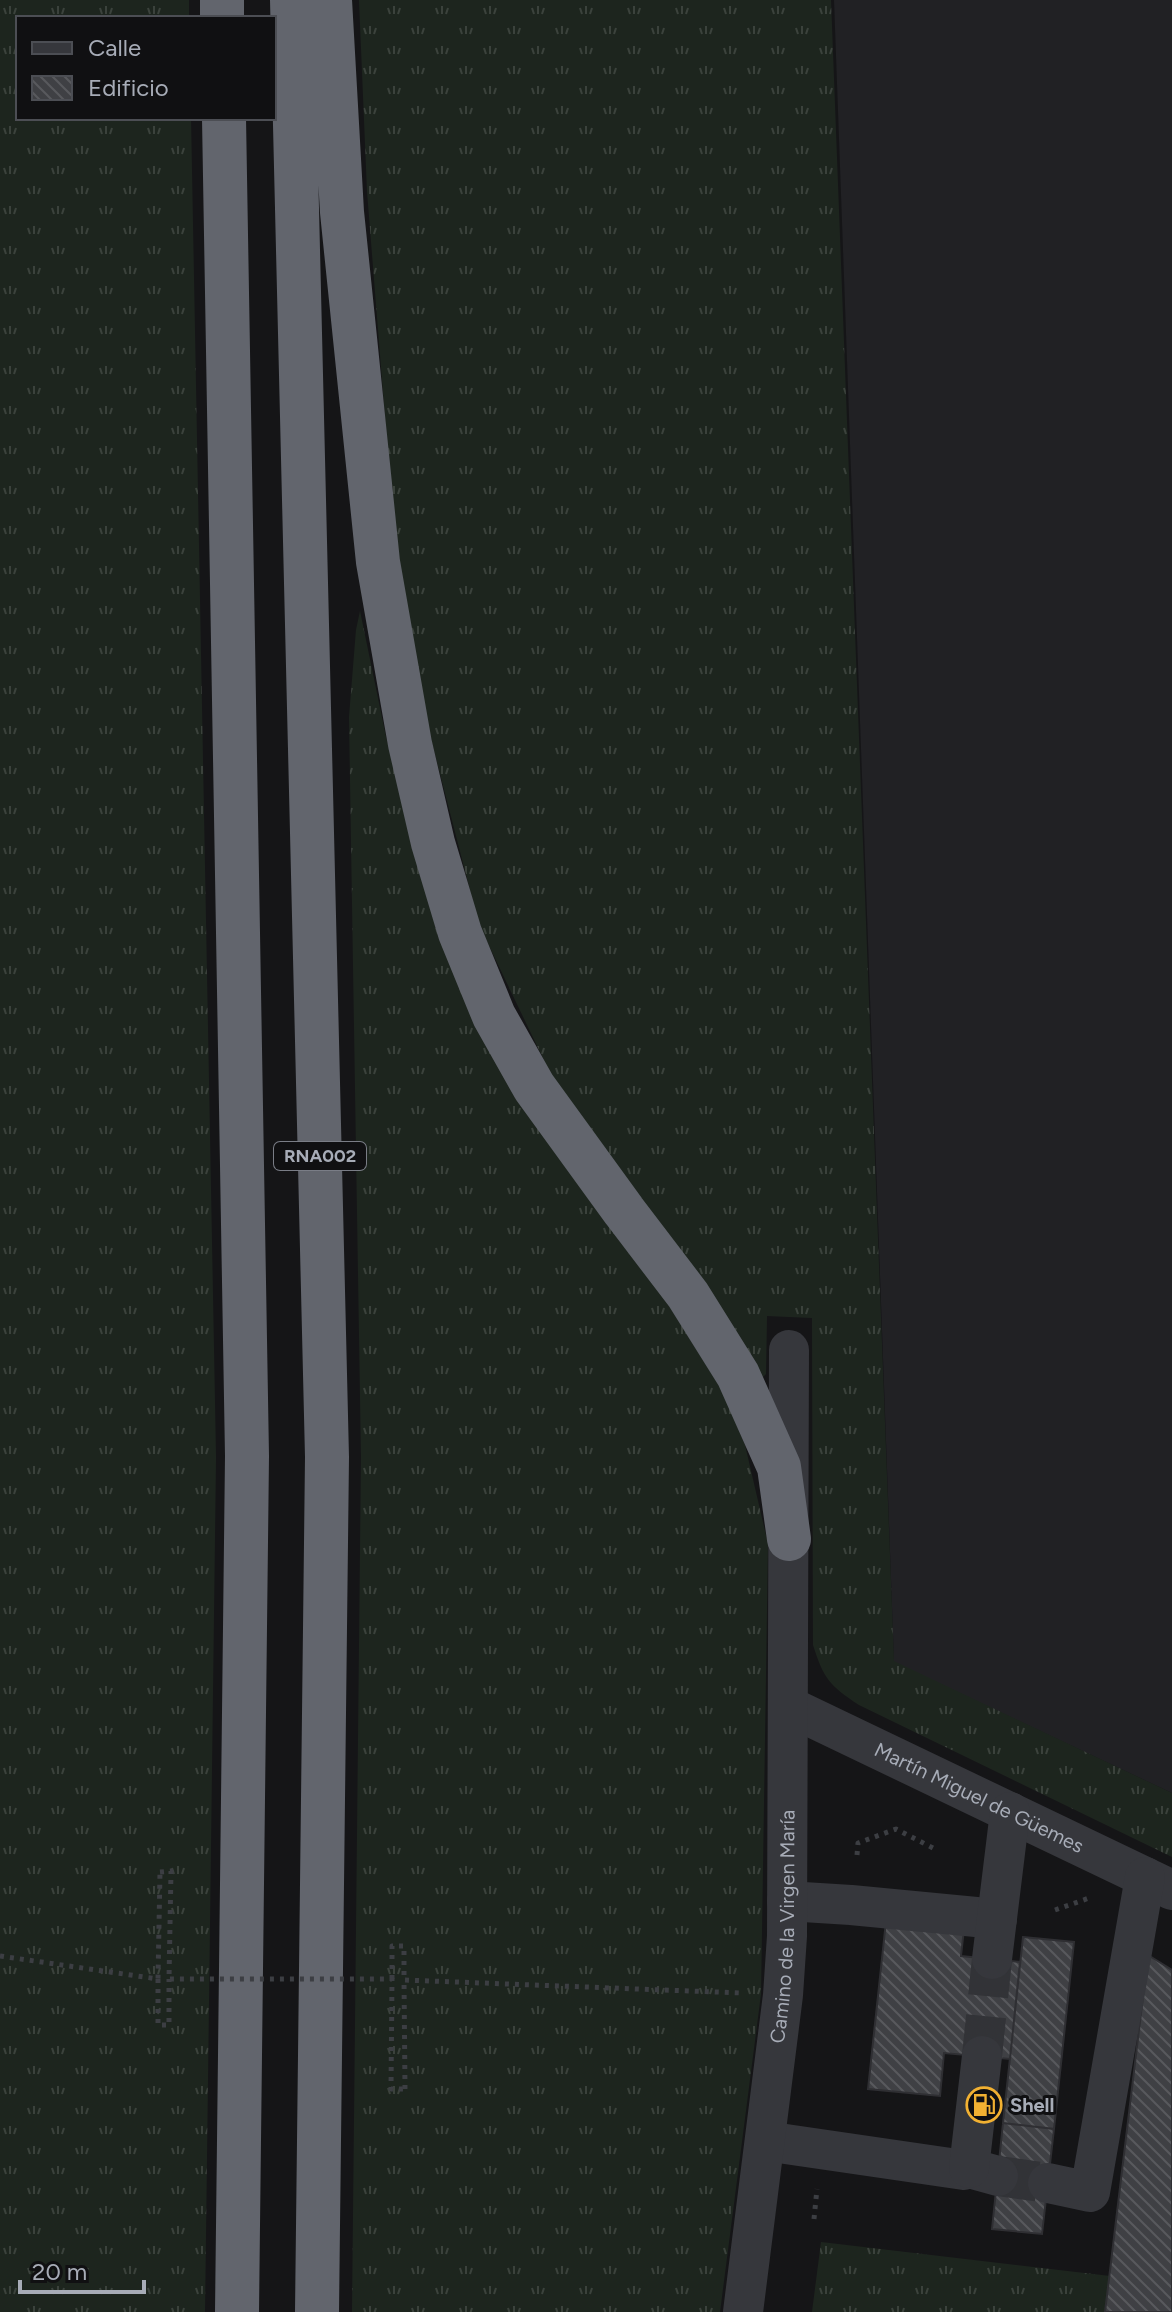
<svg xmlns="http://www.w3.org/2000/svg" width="1172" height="2312" viewBox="0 0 1172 2312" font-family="Figtree,sans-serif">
<defs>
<pattern id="grass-tufts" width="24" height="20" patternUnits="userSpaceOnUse" patternTransform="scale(2)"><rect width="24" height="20" fill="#1d251e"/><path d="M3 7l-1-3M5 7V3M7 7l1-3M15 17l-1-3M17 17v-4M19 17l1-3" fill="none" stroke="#3b423c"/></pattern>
<pattern id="building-back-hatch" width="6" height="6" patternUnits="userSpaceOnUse" patternTransform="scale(2)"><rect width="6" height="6" fill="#3f4044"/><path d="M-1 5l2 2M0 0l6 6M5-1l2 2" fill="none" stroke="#58595d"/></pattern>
</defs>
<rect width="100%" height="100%" fill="#151517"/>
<path fill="#212124" d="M834 0H1172V1793L894 1662Z"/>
<path fill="url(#grass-tufts)" d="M0 0H189V18H18V118H191L216 1457 205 2312H0Z
M359 0H831L894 1661 1172 1793V1857L859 1705C829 1685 824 1679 813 1645L812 1318 767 1316 766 1374 762 1378 552 1077 479 925 429 731 396 556 367 191Z
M360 611 386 737 440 941 718 1381 745 1445 768 1544 761 1994 720 2312H352L361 1457 349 717 356 630Z
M821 2242 1110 2276 1105 2312H812Z"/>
<path fill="url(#building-back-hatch)" stroke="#2f2f33" stroke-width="2" d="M886 1921 964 1929 961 1956 1020 1962 1010 2059 944 2053 940 2096 868 2089Z
M1023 1937 1074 1942 1054 2129 1003 2123Z
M1148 1955 1172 1970V2312H1105Z
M1003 2123 1054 2129 1042 2234 992 2229Z"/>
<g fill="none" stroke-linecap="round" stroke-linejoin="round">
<path stroke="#323337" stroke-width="40" stroke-dasharray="40 20" stroke-linecap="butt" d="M982 2056 992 1959
M998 2176 1048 2183"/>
<path stroke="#3c3e43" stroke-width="5" stroke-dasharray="4 6" stroke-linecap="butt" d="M857 1855 858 1843 896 1829 933 1848
M1055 1910 1092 1897
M0 1956 158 1979 160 1872
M158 1979V2025H169V1979
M392 1979V1946H404V1980
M405 2089 404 1980 742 1993
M814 2219 817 2189"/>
<g stroke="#36373c" stroke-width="40">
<path id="s1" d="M788 1706 1172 1890"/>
<path d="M787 1901 851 1905 997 1919"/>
<path d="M992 1959 1010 1812"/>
<path d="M765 2141 964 2170 969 2168 998 2176"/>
<path d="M969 2168 982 2056"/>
<path d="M1048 2183 1090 2192 1145 1877"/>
<path id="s2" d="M743 2312 783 1995 787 1936 789 1350"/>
</g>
<path stroke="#62656d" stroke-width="44" d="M222 0V18
M292 0 327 1457 317 2312
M330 0 342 212 378 562 410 744 433 843 460 933 494 1016 534 1087 624 1211 688 1295 738 1375 779 1467 789 1539
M224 118 247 1456 237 2312"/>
<path stroke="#3c3e43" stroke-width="5" stroke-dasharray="4 6" stroke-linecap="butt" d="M160 1872 171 1871 169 1979H392L391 2089H405"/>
</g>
<defs>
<symbol id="fuel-ring" viewBox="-11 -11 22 22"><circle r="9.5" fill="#101012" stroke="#f2b132" stroke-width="1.5"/><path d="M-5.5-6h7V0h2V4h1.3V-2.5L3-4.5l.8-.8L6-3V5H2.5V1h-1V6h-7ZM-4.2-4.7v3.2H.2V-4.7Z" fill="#f2b132"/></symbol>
</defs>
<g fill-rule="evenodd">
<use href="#fuel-ring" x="964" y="2085" width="40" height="40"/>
</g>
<g text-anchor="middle" stroke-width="6" stroke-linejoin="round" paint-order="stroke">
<rect fill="#101012" stroke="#7a7d86" stroke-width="2" x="274" y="1142" width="92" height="28" rx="6"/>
<g font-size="18" font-weight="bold" fill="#a7acb7">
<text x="320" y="1162">RNA002</text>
</g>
<g font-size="20" fill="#a7acb7" stroke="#101012">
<text dy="7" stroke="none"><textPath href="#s1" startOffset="212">Martín Miguel de Güemes</textPath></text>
<text dy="7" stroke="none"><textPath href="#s2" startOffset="388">Camino de la Virgen María</textPath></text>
</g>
<g font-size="20" font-weight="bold" fill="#a7acb7" stroke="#101012" text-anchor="start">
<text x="1010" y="2112">Shell</text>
</g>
</g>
<rect x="16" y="16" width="260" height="104" fill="#101012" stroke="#4c4e54" stroke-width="2"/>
<rect x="32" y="42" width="40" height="12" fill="#36373c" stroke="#4c4e54" stroke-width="2"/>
<text x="88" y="56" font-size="24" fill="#a7acb7">Calle</text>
<rect x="32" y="76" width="40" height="24" fill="url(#building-back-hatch)" stroke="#4c4e54" stroke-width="2"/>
<text x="88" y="96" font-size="24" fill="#a7acb7">Edificio</text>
<path d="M20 2280v12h124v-12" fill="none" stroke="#a7acb7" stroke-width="4"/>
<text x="32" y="2280" font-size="24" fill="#a7acb7" stroke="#101012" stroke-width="6" paint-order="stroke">20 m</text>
</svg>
